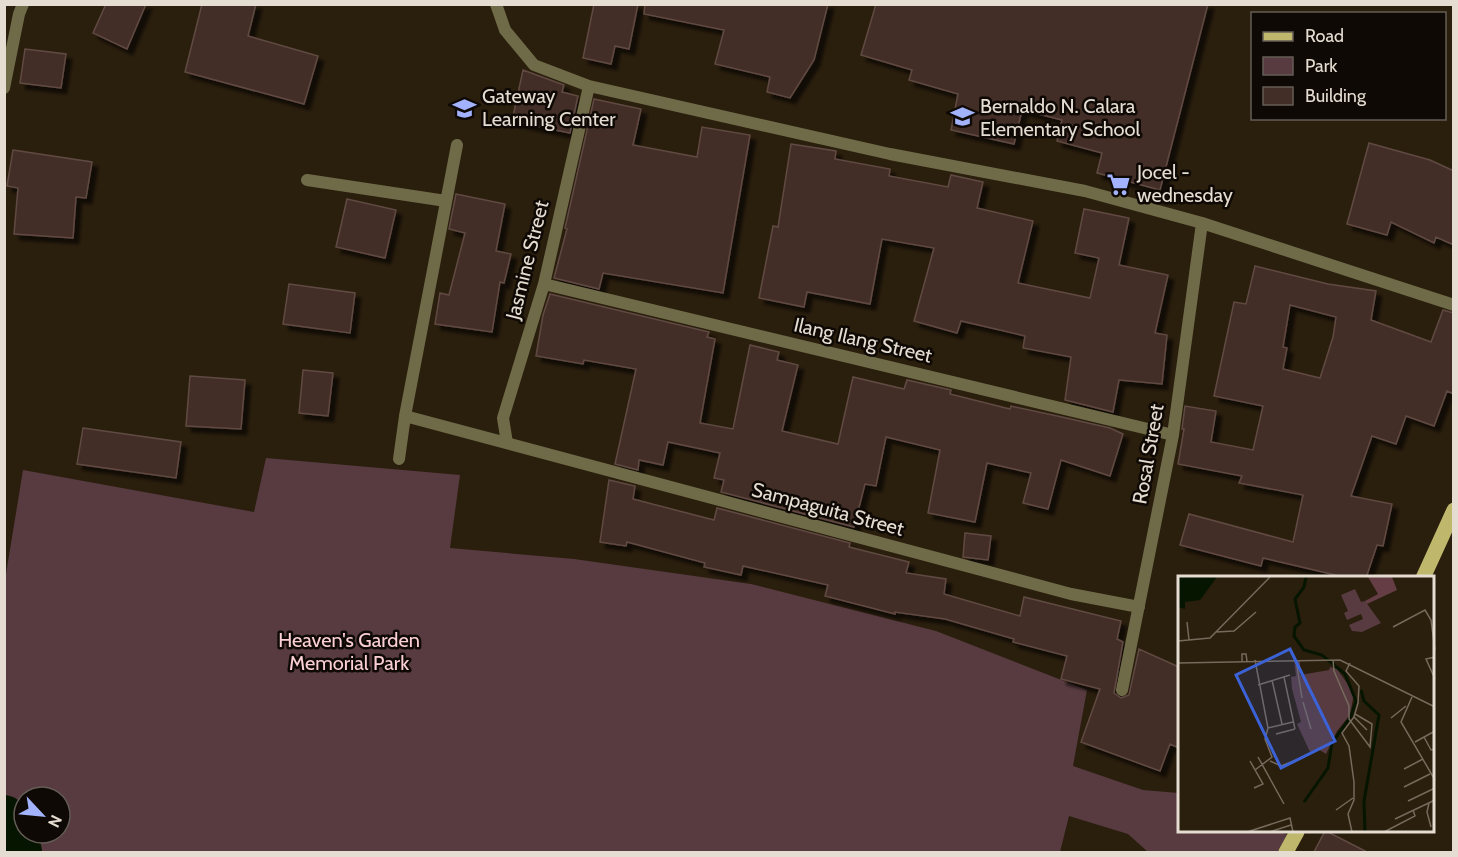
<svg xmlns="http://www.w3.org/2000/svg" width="1458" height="857" viewBox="0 0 1458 857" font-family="Cabin,sans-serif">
<defs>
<filter id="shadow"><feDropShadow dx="5.5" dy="5.5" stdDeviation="1.5" flood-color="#0009"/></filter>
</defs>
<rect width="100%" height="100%" fill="#2a1e0d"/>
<path fill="#573b40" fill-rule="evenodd" d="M266 458 460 475 450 548 574 559 751 584 936 631 1087 690 1073 766 1143 790 1179 793V832H1279L1294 837 1286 852H1148L1128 834 1069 816 1060 852H30L11 801 5 796V580L23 470 254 512ZM24 797H60V833H24Z"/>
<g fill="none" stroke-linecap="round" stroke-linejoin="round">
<path stroke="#051500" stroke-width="44" d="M4 817 15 831 20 852"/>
</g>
<path fill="#432e27" stroke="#604a42" stroke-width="1.5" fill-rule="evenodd" filter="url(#shadow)" d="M106 4H146L127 49 93 33Z
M202 4H256L248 36 318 56 304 104 185 72Z
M594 4H638L629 49 615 46 611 64 583 58Z
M645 4H828L814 60 790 98 767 92 770 77 715 64 724 30 644 14Z
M876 4H1208L1160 190 1097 173 1102 153 1057 141 1062 120 1022 110 1014 144 951 130 958 94 909 80 912 70 861 55Z
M25 49 66 54 61 88 20 83Z
M523 70 564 85 562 92 578 96 570 133 512 121Z
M594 99 641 109 633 145 697 157 702 127 750 135 723 293 603 273 599 289 554 278 567 229 565 228Z
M1369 143 1430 160 1454 171V245L1436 237 1434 243 1391 222 1387 235 1347 224Z
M791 144 836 151 835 159 890 169 889 176 948 187 951 175 983 182 977 208 1033 221 1018 283 1090 298 1099 258 1075 253 1084 209 1129 218 1119 265 1168 275 1155 333 1167 335 1162 384 1119 380 1113 412 1065 400 1071 357 1023 348 1025 336 961 321 957 333 914 321 934 248 882 239 870 304 807 292 804 307 759 298 773 226 778 227Z
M13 150 92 162 86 198 76 197 73 238 14 234 18 188 7 186Z
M456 194 505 204 496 251 511 254 504 283 500 282 492 332 435 324 440 293 449 295 465 233 449 229Z
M347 199 396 210 385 258 336 247Z
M1255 266 1328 284 1376 291 1371 320 1431 342 1443 310 1454 313V394L1447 391 1434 426 1406 416 1396 444 1372 436 1351 496 1392 504 1383 546 1377 545 1366 578H1348L1263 558 1261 566 1180 545 1189 514 1293 542 1303 495 1239 483 1242 476 1178 464 1184 429H1182L1185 406 1216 411 1211 442 1253 450 1263 406 1214 396 1234 302 1246 304ZM1290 305 1336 317 1333 337 1320 378 1283 369 1287 348 1283 347Z
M289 284 355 293 350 333 283 324Z
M550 294 709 332 707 337 715 339 700 423 733 429 750 345 779 352 777 360 798 365 782 431 838 444 853 377 904 389 907 380 951 390 950 394 1010 409 1011 406 1062 417 1110 428 1123 434 1110 476 1061 460 1048 509 1023 503 1031 473 987 463 975 522 928 513 940 450 886 437 876 486 865 484 854 527 721 492 724 480 714 478 720 453 668 442 663 465 639 460 638 470 615 464 636 369 584 360 583 364 536 356 543 315Z
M303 370 333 373 328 416 299 413Z
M190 376 245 380 241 429 186 426Z
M83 428 181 442 176 478 77 464Z
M609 480 635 486 633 499 714 520 717 508 850 543 849 547 909 562 906 573 946 579 944 594 1020 616 1024 597 1121 621 1117 639 1123 642 1114 693 1121 698 1129 695 1139 649 1179 667V748L1170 744 1160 771 1081 742 1100 689 1061 679 1067 656 1013 642 1014 639 945 619 895 612V614L825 596 828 585 743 566 741 575 704 567 705 563 627 542 626 546 600 542Z
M965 533 991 536 988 560 963 557Z
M1325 831H1326L1367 852H1314Z"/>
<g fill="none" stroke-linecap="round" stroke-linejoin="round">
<path stroke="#6f6b48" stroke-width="12" d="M496 4 505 30 534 65 589 86 890 154 1085 191 1202 223 1454 305
M4 88 19 14 23 4
M307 180 446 201
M544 284 1173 435
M405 416 1071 594 1139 607
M507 443 503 418 544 284 589 86
M399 459 405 416 457 145
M1122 690 1173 435 1202 223"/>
<path stroke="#bfb86c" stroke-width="15" d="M1423 578 1454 510
M1286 852 1297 832"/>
</g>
<defs>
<symbol id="school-bare" viewBox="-9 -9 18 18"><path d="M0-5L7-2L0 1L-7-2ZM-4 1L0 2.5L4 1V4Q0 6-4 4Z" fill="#a3b2fd" stroke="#0e0904" stroke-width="2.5" paint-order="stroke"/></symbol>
<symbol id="supermarket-bare" viewBox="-9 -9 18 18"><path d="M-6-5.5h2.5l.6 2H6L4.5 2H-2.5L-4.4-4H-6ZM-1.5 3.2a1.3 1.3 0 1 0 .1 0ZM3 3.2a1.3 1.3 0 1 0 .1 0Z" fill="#a3b2fd" stroke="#0e0904" stroke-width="2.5" paint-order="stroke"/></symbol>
</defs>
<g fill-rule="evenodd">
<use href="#school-bare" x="448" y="92" width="33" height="33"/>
<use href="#school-bare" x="946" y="100" width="33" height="33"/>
<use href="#supermarket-bare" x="1102" y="168" width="33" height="33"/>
</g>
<g text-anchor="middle" stroke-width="5" stroke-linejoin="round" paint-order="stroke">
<g font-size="20" fill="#e5dcd2" stroke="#0e0904" text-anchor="start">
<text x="482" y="103">Gateway<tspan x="482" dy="23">Learning Center</tspan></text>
<text x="980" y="113">Bernaldo N. Calara<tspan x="980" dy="23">Elementary School</tspan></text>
<text x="1137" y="179">Jocel -<tspan x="1137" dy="23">wednesday</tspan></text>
</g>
<g font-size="20" fill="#e5dcd2" stroke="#0e0904">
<text transform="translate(527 260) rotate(-76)" y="7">Jasmine Street</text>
<text transform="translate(863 340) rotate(13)" y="7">Ilang Ilang Street</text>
<text transform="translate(1148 454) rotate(-80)" y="7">Rosal Street</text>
<text transform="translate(828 509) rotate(15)" y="7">Sampaguita Street</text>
</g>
<g font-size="20" fill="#fbcfd5" stroke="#0e0904">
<text x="349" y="647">Heaven's Garden<tspan x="349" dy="23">Memorial Park</tspan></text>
</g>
</g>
<g transform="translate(1178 576)">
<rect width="256" height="256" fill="#2a1e0d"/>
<path d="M177 13 183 26 187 25 203 47 184 56 174 55 171 49 185 43 183 38 169 44 166 37 170 35 163 19ZM116 84H122V99L151 94 152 91 159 93 176 117 172 139 159 155 148 178 140 173 132 176 119 148 123 146 114 113 113 101 118 100Z" fill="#573b40"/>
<path d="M190 1H214L219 14 189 28 187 25 200 18Z" fill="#643e44"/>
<path d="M0 1H39L22 24 7 26V33L0 31Z" fill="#051500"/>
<path fill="none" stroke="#051500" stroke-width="3" d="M183 114 186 125 201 139 186 225 187 256M126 226 150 192 154 167 173 140 178 125 167 98 144 79 126 74 116 60 117 51 122 47 117 23 126 11 128 1"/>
<path fill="none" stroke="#756a5c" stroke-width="1.5" d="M9 46 11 64M215 51 247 34 253 44 257 74M38 56 56 55 78 36M0 65 32 62 92 1M257 81 248 83 257 103M77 84 90 152 87 163 94 181 77 194M118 84 124 122M155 84 156 95 171 130V143L192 171 194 148 177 138M64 85V78H68L69 85M0 87 162 84 257 131M172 87 168 95 181 110 180 127 176 141 164 157 171 170 176 206V224L170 238 174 256M106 101 117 153M94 104 104 148M80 109 112 99M234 121 223 146 257 204M125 126 133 153M176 141 189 154M213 142 228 130M90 152 115 146M98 158 117 153M246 161 253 174 257 173M237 166 257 155M80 181 106 228M72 185 85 208 76 212M92 185 103 190 123 182M226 193 245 183M226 211 252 198M230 225 257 212M251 227 249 236 253 251M158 234 175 222M217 243 257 224M69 256 112 242 115 256M91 256 113 249M206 256 237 240 235 234"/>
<path fill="#3b63d7" fill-opacity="0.15" stroke="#3b63d7" stroke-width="3" d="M112 73 157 165 103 192 58 99Z"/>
<rect width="256" height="256" fill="none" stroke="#e5dcd2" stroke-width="3"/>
</g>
<rect width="1458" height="857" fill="none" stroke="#e5dcd2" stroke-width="12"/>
<rect x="1251" y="12" width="195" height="108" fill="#0e0904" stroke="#645d56" stroke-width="1.5"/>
<rect x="1263" y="32" width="30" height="9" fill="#bfb86c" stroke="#645d56" stroke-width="1.5"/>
<text x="1305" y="42" font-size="18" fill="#e5dcd2">Road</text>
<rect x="1263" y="57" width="30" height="18" fill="#573b40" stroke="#645d56" stroke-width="1.5"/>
<text x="1305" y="72" font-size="18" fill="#e5dcd2">Park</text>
<rect x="1263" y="87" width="30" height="18" fill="#432e27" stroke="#645d56" stroke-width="1.5"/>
<text x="1305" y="102" font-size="18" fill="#e5dcd2">Building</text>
<g transform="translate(42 815) rotate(116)"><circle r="28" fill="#0e0904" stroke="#645d56" stroke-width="1.5"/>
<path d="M0-4.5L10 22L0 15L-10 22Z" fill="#a3b2fd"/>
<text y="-9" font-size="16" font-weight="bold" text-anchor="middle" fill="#e5dcd2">N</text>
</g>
</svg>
